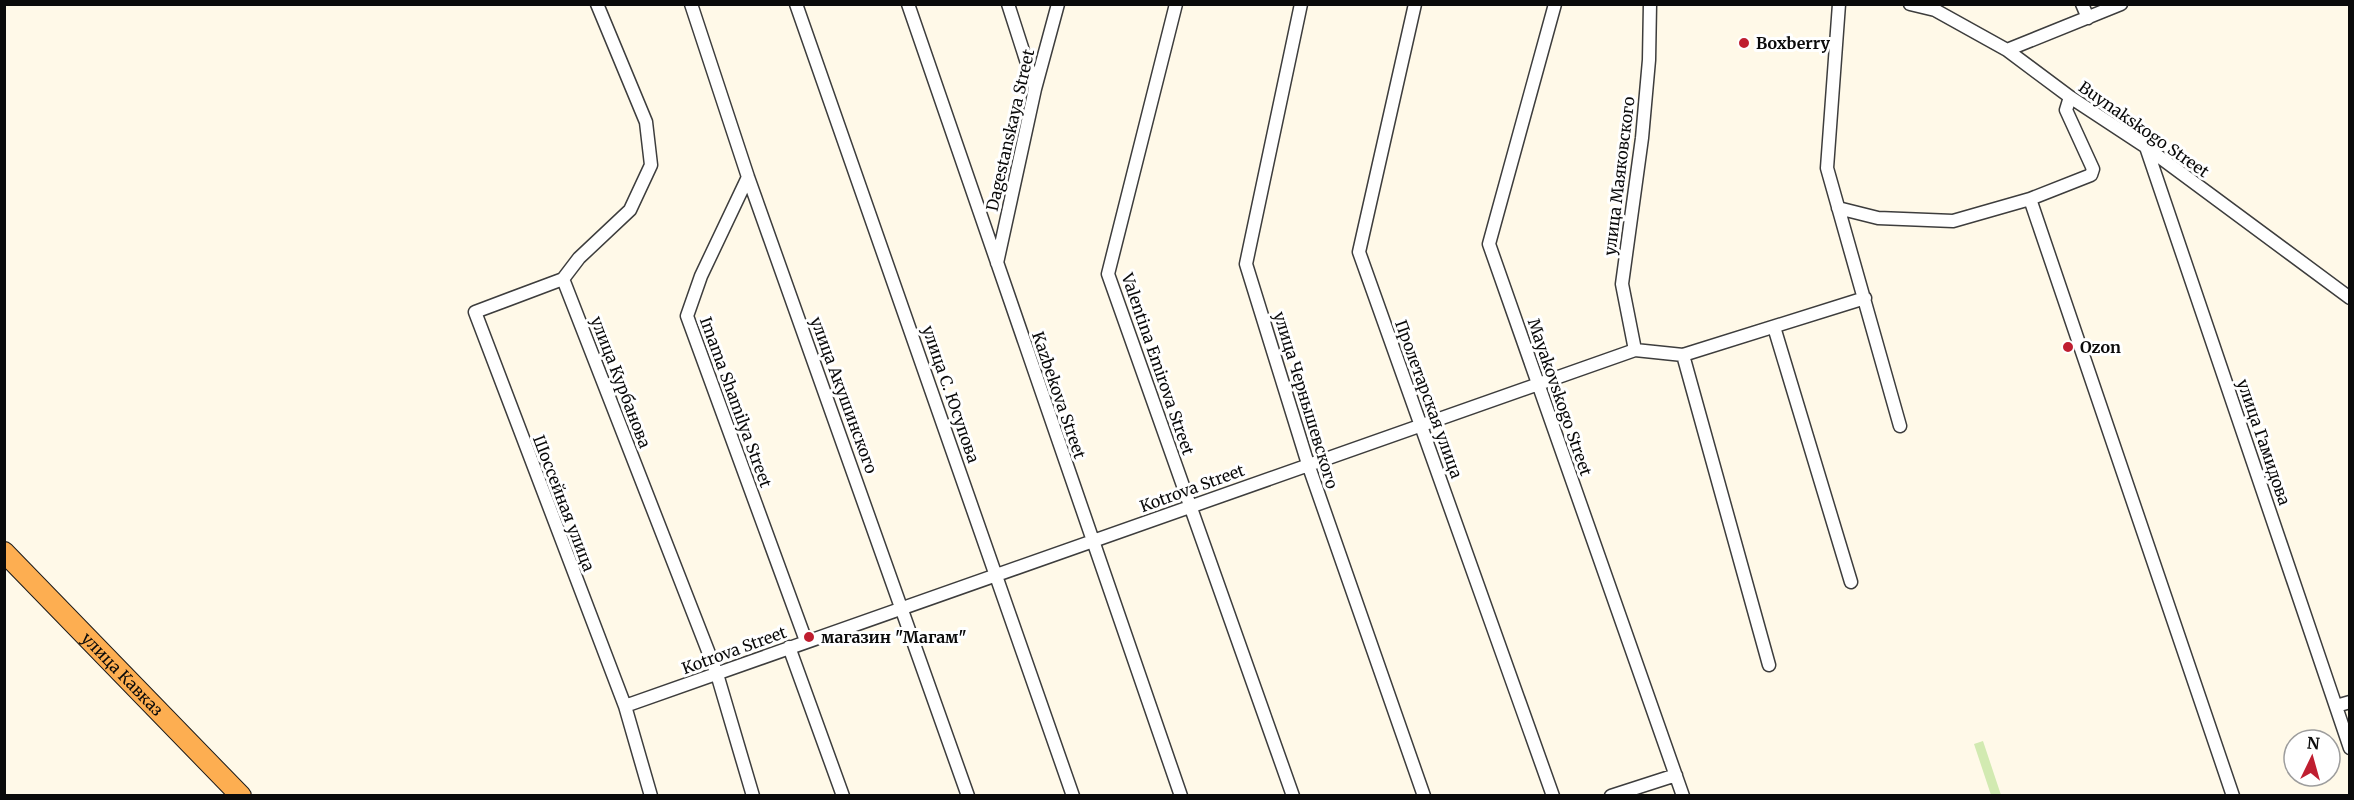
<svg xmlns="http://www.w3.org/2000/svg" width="2354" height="800" viewBox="0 0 2354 800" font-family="Merriweather,serif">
<rect width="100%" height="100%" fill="#fff9e8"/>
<path fill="#d2eab1" d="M1983 741 2001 795H1991L1974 744Z"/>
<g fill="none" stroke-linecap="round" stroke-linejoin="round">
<defs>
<path id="minor" d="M597 4 646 122 651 165 630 210 579 258 563 279 717 674 753 796
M691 4 748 177 968 796
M796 4 1073 796
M908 4 1181 796
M1008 4 1035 88
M1176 4 1108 274 1293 796
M1301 4 1246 264 1308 464 1424 796
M1415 4 1359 252 1553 796
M1555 4 1489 244 1683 796
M1839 4 1827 168 1900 426
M1910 4 1935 10 2007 50 2070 97 2146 147 2350 298
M2082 4 2088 18
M2007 50 2121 4
M2146 147 2350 748
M748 177 701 276 687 316 806 641
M2030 199 2233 796
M1838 208 1878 218 1953 221 2030 199 2091 175 2093 169 2066 110 2070 97
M997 263 1035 89 1058 4
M563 279 475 312 625 706 651 796
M1774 327 1851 582
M1635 350 1622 284 1642 138 1649 60 1650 4
M1683 355 1769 665
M789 647 843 796
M625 706 1635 350 1683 355 1865 298
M2336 706 2350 702
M1611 796 1676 775"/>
<g id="trunk">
<path id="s1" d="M4 552 241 796"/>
</g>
</defs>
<use href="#minor" stroke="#3d3d3d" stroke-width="15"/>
<use href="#trunk" stroke="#1b1b1b" stroke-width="22"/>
<use href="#minor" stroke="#fff" stroke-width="12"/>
<use href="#trunk" stroke="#fdae51" stroke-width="20"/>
</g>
<g fill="#bf1e30" stroke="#fff" stroke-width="2">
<circle cx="1744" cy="43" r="6"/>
<circle cx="2068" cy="347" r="6"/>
<circle cx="809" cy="637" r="6"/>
</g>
<g text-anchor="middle" stroke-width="6" stroke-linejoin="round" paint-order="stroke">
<g font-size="16" font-weight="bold" fill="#0a0a0a" stroke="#fff" text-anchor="start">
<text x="1756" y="49">Boxberry</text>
<text x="2080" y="353">Ozon</text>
<text x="821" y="643">магазин "Магам"</text>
</g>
<g font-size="16" fill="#0a0a0a" stroke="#fff">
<text transform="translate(2144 129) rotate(35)" y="6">Buynakskogo Street</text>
<text transform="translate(1010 130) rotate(-77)" y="6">Dagestanskaya Street</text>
<text transform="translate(1619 176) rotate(-83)" y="6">улица Маяковского</text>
<text transform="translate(1158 364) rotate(71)" y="6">Valentina Emirova Street</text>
<text transform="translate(621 382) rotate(69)" y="6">улица Курбанова</text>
<text transform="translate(951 394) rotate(71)" y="6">улица С. Юсупова</text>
<text transform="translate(844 395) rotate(70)" y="6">улица Акушинского</text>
<text transform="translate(1059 395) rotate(71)" y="6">Kazbekova Street</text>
<text transform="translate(1560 397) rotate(71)" y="6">Mayakovskogo Street</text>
<text transform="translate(1429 399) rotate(70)" y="6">Пролетарская улица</text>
<text transform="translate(1306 400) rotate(73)" y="6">улица Чернышевского</text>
<text transform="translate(736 402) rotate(70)" y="6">Imama Shamilya Street</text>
<text transform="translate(2264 442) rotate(71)" y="6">улица Гамидова</text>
<text transform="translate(1192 488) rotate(-20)" y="6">Kotrova Street</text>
<text transform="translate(564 503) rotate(69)" y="6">Шоссейная улица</text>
<text transform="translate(734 650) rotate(-20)" y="6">Kotrova Street</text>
<text dy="6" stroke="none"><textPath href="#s1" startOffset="170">улица Кавказ</textPath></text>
</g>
</g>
<rect width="2354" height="800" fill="none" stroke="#0a0a0a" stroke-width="12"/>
<g transform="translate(2312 758) rotate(5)"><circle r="28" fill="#ffffff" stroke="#9d9d9d" stroke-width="1.5"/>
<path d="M0-4.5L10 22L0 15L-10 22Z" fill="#bf1e30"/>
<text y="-9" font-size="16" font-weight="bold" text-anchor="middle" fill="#0a0a0a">N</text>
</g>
</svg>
